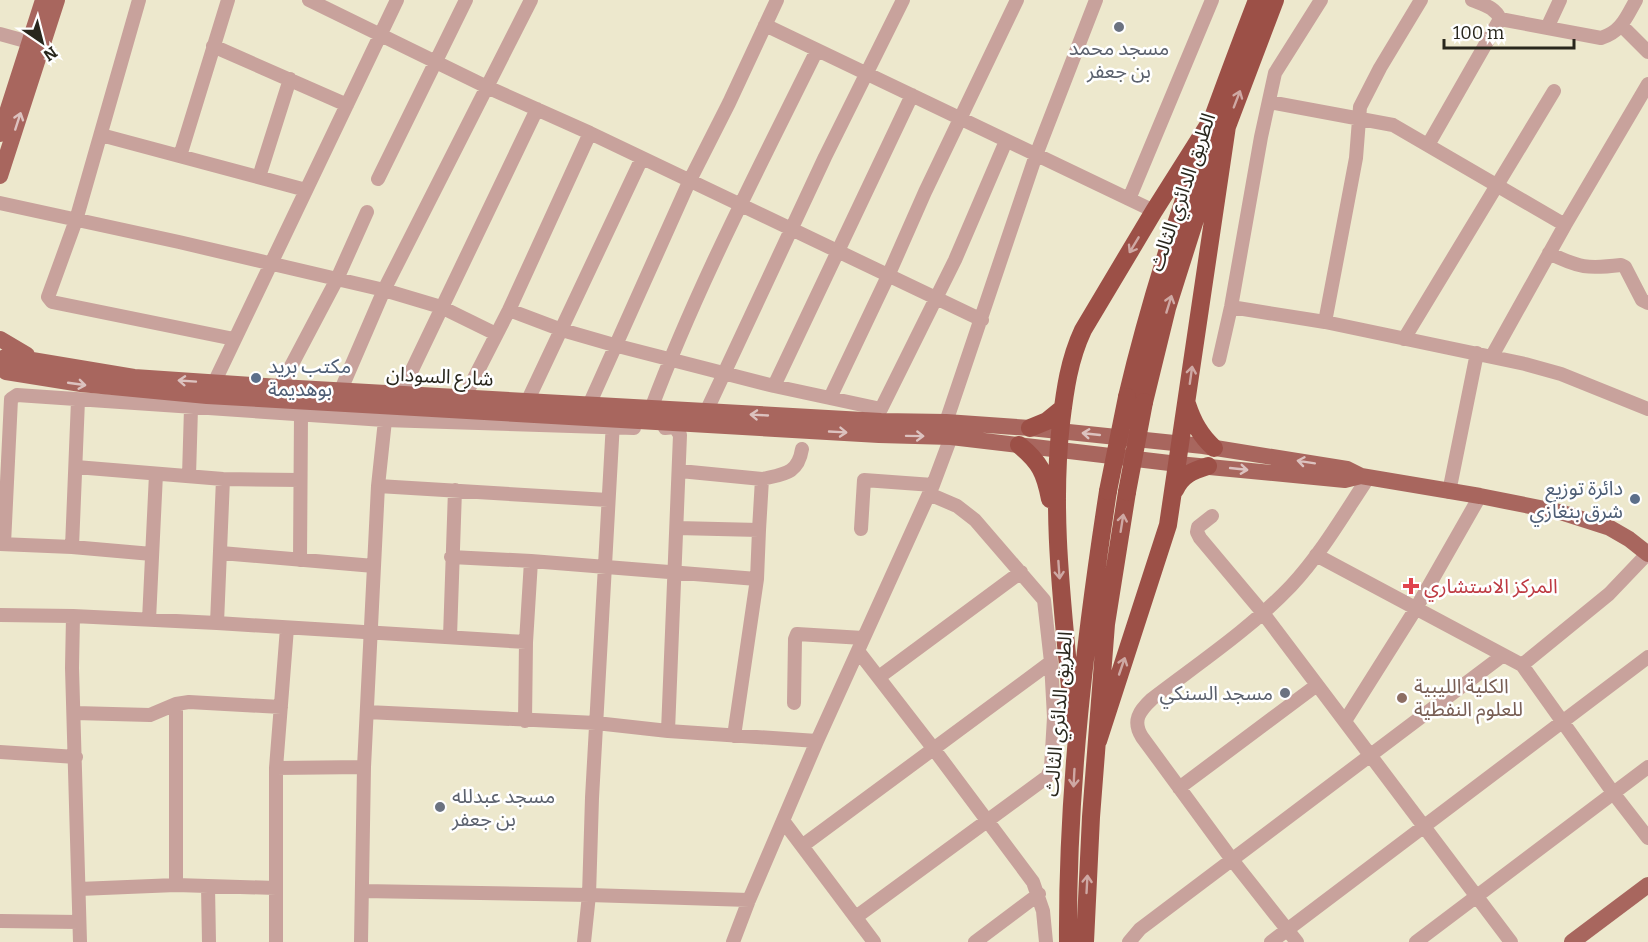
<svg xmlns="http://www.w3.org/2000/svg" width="1648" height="942" viewBox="0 0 1648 942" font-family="Bitter,'Noto Sans Arabic',serif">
<rect width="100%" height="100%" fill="#ede8cd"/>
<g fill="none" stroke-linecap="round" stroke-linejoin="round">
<path stroke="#c8a29c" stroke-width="14" d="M139 0 76 220 48 297 52 302 234 339
M309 0 487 87 590 133 982 320
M1500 19 1601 38C1621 32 1626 18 1636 0
M765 25 1154 211
M1622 26 1648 52
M1547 28 1560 0
M0 34 29 42
M213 46 347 105
M1269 102 1393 125 1565 225
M101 135 306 190
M1428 145 1500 19C1495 7 1484 5 1472 0
M180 156 228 0
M259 177 290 79
M378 179 466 0
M1129 199 1212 0
M0 203 179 242 384 290 441 307 496 334
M1549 253C1579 268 1588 269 1621 265L1625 267 1642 300 1648 303
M1231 307 1325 322 1525 364 1561 374 1648 409
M509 310 562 330 614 345 774 386 881 409 955 260 1006 141
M1325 322 1356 158 1360 107 1380 68 1421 0
M1404 339 1554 91
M1492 356 1565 225 1648 84
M1219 360 1231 307 1261 137 1275 73 1321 0
M214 383 397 0
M774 386 912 95
M280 387 337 279 367 212
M340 392 384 290 531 0
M400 395 537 109
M464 398 509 310 590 133
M830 398 888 276 925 192 1017 0
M527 402 642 158
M589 405 689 182 729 103 777 0
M651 409C697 286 759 168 817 50
M706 412 825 157 903 0
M946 422 1036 155 1096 0
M665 428 675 427 680 435 668 731
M76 467 223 479 300 480
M189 476 191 408
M762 479C784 474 798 474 802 449
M378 486 608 500
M1449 492 1477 353
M1212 516 1198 527 1197 532 1200 538 1263 613 1511 942
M677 528 759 530 762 479 680 471
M861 529 864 480 933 485
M0 544 72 547 152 554
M4 544 11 399 17 395 384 420 634 428
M72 547 78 400
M221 553 374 566
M1316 555 1522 665 1614 794 1648 838
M451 557 531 561 757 579
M300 560 301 414
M0 615 73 616 217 623 526 642
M73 616 72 668 80 942
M149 620 156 474
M217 623 223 479
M450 637 455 490
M858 651 933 748 1033 882 1043 911 1046 942
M1522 665 1609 594 1648 553
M879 677 1021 572
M794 703 795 639 797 634 863 638
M176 704V885
M367 712 596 723 668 731 817 741
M75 713 150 715 176 704 189 702 281 707
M525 721 526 642 531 561
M1345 721 1415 610 1480 496
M734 736 757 579 759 530
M0 752 76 757
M276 768 364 767
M1179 788 1317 685
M784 822 874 942
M802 846 1051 662
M208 886 209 942
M79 889 176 885 276 888
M362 891 589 895 749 900
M856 917 1047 777 1051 768 1054 717 1051 662 1044 600 975 520 957 506 929 494
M0 921 79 922
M276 942V768L287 628
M361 942 364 767 378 486 386 411
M584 942 589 895 592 798 613 422
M733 942 749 900 817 741 933 485 951 437
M975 942 1039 894
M1129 942 1140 929 1502 656
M1271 942 1648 657
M1297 942 1233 861 1142 737C1132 721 1139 711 1152 699 1199 663 1250 629 1291 586 1321 554 1344 514 1368 478
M1416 942 1648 767"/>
<path stroke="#a8665e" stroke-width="16" d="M0 134 43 0
M0 176 57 0
M0 339 27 355
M0 359 8 356 134 377 280 387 881 421 946 422 1030 428 1203 446 1347 469 1361 476 1480 496 1560 512 1610 528 1629 539 1648 554
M0 368 6 372 81 384 207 396 879 435 951 437 1178 464 1345 480 1361 476
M1572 942 1648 885"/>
<path stroke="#9c5047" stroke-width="18" d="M1127 397C1159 261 1207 130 1257 0
M1144 402 1167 308 1212 166 1275 0
M1187 404C1193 422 1200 435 1214 448
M1030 428 1047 421 1063 408
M1019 445C1040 462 1045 473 1050 499
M1175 490C1182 475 1192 471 1208 466
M1076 737 1072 710C1064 614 1050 519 1061 423 1065 390 1069 360 1083 330L1154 211 1209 124
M1098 741 1168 525 1227 126
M1068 942C1067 791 1085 640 1108 491
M1085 942 1091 817 1106 624 1127 492"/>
<path stroke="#9c5047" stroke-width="18" d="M1108 491 1127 397
M1127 492 1144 402"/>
</g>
<defs><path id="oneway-shaft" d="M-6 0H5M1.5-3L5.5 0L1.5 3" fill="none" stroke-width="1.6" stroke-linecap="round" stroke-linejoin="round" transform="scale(1.5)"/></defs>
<g stroke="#cea8a3">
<use href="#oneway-shaft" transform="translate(1237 99) rotate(-69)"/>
<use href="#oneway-shaft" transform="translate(1134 245) rotate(121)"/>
<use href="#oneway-shaft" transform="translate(1169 304) rotate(-73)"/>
<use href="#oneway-shaft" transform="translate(1191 375) rotate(-82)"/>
<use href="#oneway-shaft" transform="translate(1122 523) rotate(-81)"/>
<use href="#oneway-shaft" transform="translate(1059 570) rotate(86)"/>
<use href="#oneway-shaft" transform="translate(1122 666) rotate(-71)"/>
<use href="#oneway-shaft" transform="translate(1074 778) rotate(93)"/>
<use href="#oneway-shaft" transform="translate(1087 884) rotate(-87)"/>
</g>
<g stroke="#dcc2bf">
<use href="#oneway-shaft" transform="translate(18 121) rotate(-72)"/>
<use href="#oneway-shaft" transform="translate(187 381) rotate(-176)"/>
<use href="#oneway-shaft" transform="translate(77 384) rotate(8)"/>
<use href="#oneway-shaft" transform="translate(759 415) rotate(-177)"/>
<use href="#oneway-shaft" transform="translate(838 432) rotate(3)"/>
<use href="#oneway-shaft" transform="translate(1091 434) rotate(-174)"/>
<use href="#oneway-shaft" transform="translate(915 436) rotate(1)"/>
<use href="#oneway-shaft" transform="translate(1306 462) rotate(-171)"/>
<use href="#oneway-shaft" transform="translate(1239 469) rotate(6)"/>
</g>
<g fill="#6b7280" stroke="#fff" stroke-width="2">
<circle cx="1119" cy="27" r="6"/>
<circle cx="1285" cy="693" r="6"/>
<circle cx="440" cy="807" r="6"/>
</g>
<g fill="#5c6f8a" stroke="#fff" stroke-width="2">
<circle cx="256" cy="378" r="6"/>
<circle cx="1635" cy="499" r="6"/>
</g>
<path fill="#e0444e" stroke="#fff" stroke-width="2" d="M1408 577h6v6h6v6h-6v6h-6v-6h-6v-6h6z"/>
<circle fill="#8d6e63" stroke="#fff" stroke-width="2" cx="1402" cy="698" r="6"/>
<g text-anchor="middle" stroke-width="5" stroke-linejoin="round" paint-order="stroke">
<g font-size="20" fill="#5b616d" stroke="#fff">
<text x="1119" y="55">مسجد محمد<tspan x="1119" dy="23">بن جعفر</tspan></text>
<text x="1273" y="700" text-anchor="end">مسجد السنكي</text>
<text x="452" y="803" text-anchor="start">مسجد عبدلله<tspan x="452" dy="23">بن جعفر</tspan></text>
</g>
<g font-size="20" fill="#29271d" stroke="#fff">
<text transform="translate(1182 192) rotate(-71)" y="7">الطريق الدائري الثالث</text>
<text transform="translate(440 376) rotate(3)" y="7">شارع السودان</text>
<text transform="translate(1058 714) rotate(-85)" y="7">الطريق الدائري الثالث</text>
</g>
<g font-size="20" fill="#4e5e75" stroke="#fff" text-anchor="start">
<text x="268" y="373">مكتب بريد<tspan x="268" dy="23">بوهديمة</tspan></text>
<text x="1623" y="495" text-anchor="end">دائرة توزيع<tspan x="1623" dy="23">شرق بنغازي</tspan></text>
</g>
<g font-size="20" fill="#be3a42" stroke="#fff" text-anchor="start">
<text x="1424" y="593">المركز الاستشاري</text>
</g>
<g font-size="20" fill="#785e54" stroke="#fff" text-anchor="start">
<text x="1414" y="693">الكلية الليبية<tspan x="1414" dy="23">للعلوم النفطية</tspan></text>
</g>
</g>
<g transform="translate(42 42) rotate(145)" stroke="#ffffff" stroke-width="4.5" paint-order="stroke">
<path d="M0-4.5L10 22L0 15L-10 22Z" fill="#29271d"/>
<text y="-9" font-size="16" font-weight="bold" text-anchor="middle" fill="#29271d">N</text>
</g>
<path d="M1444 39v9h130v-9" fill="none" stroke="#29271d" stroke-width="3"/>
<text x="1453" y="39" font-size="18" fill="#29271d" stroke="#ffffff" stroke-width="4.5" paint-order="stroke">100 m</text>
</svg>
